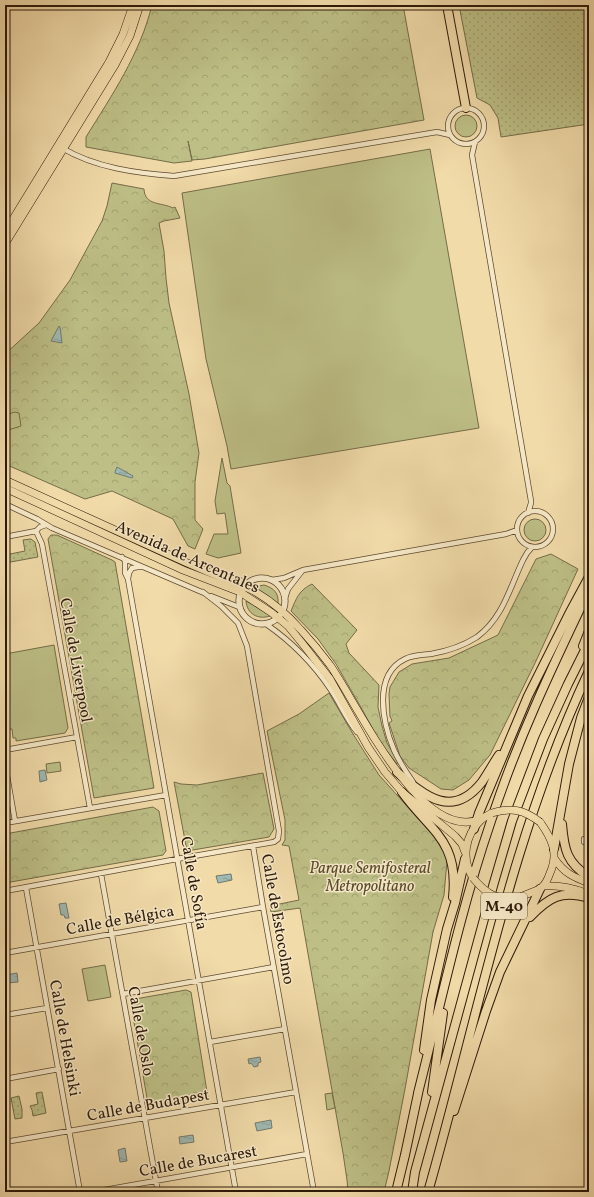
<svg xmlns="http://www.w3.org/2000/svg" width="594" height="1197" viewBox="0 0 594 1197" font-family="Vollkorn,serif">
<defs>
<pattern id="grass-dots" width="8" height="8" patternUnits="userSpaceOnUse"><rect width="8" height="8" fill="#bdbf86"/><path d="M2 2h.1M6 6h.1" fill="none" stroke="#a3a472" stroke-width="1.8" stroke-linecap="round"/></pattern>
<pattern id="forest-crowns" width="20" height="18" patternUnits="userSpaceOnUse"><rect width="20" height="18" fill="#bdbf86"/><path d="M2 6a3 3 0 1 1 6 0M12 15a3 3 0 1 1 6 0" fill="none" stroke="#a3a472"/></pattern>
<pattern id="water-ripples" width="26" height="14" patternUnits="userSpaceOnUse"><rect width="26" height="14" fill="#9fb9b3"/><path d="M2 4q2-2 4 0t4 0M15 11q2-2 4 0t4 0" fill="none" stroke="#899e99"/></pattern>
</defs>
<rect width="100%" height="100%" fill="#f1dba9"/>
<filter id="stains"><feTurbulence type="fractalNoise" baseFrequency=".005" numOctaves="4"/><feColorMatrix values="0 0 0 0 .2 0 0 0 0 .09 0 0 0 0 .02 0 0 0 .5 -.17"/></filter>
<radialGradient id="worn" r=".72"><stop offset=".6" stop-color="#630" stop-opacity="0"/><stop offset="1" stop-color="#630" stop-opacity=".3"/></radialGradient>
<path fill="url(#grass-dots)" stroke="#756c48" d="M459 5H589V124L501 137 498 118 490 105 477 98Z
M31 539 35 542 38 557 5 563V555L25 551 23 540Z
M42 1092 46 1113 33 1116 32 1110 30 1106 38 1104 36 1093Z
M19 1096 22 1109V1118L15 1119 11 1098Z"/>
<path fill="url(#forest-crowns)" stroke="#756c48" d="M152 5H403L424 120 205 159 192 160 188 141 192 161 174 163 86 147V137C112 95 140 54 152 5Z
M112 183 144 189C145 206 161 202 173 208L175 207 180 218 164 221 159 223 164 251 166 278 169 303 189 394 199 453 195 482V520L203 529 195 549 188 546 173 519 112 491 85 499 5 464V354L39 323 70 280 102 221 107 206Z
M51 535H57L112 560 115 562 154 788 94 798 48 539Z
M551 554 578 569 536 661 490 755 469 780 453 790 441 789 409 768 400 756 389 723 392 721 391 718 390 717 389 694 390 687 399 672 412 664 449 658 498 635 536 559Z
M312 584 357 630 346 644 349 653 379 685 378 707 382 726 387 743 399 763 397 764 381 744 363 711 336 664 318 639 291 611C296 599 299 590 312 584Z
M329 693 353 734 379 775 441 844 447 861 444 895 433 932 405 1089 389 1171 384 1192H348L347 1180 343 1153 300 908 271 912 270 906 299 900 289 846 282 845 285 840V820L267 731 299 714Z
M263 773 274 829 269 837 187 851 174 782 181 784 197 785Z
M153 807 159 811 166 851 163 855 5 883V834Z
M186 990 191 992 208 1098 153 1108 148 1104 131 1005 135 999Z"/>
<path fill="#bdbf86" stroke="#756c48" d="M455 126a11 11 0 1 1 22 0a11 11 0 1 1-22 0Z
M430 149 479 428 231 469 227 446 206 359 182 193Z
M15 412 19 413 21 426 5 431V415Z
M222 458 227 483 230 486 241 553 218 558 206 554 214 534H228L225 513 217 514 215 501Z
M524 530a11 11 0 1 1 22 0a11 11 0 1 1-22 0Z
M264 585C274 588 279 593 278 604L254 588 259 586Z
M246 601 260 609 270 616C258 620 247 614 246 601Z
M54 645 68 728 65 733 16 741V738H13L12 729H7L5 715V654Z
M60 762 61 771 47 773 46 764Z
M105 965 111 997 88 1001 82 969Z
M332 1093 335 1108 327 1110 325 1094Z"/>
<path fill="url(#water-ripples)" stroke="#71796f" d="M59 326 60 327 62 343 51 341Z
M117 467 133 476V477L132 478 115 473V472Z
M45 770 47 780 40 782 39 771Z
M231 874 232 880 218 883 216 876Z
M66 903 69 918H65L64 915H61L59 904Z
M17 973 18 982 7 983 6 975Z
M260 1057 261 1062 258 1063V1066L254 1067 251 1063 249 1064 248 1059Z
M271 1120 272 1128 257 1131 255 1123Z
M193 1135 194 1142 180 1144 179 1137Z
M125 1148 127 1161 120 1162 118 1150Z"/>
<g fill="none" stroke-linecap="round" stroke-linejoin="round">
<defs>
<path id="minor" d="M448 126a18 18 0 1 1 36 0a18 18 0 1 1-36 0Z
M475 142 472 155 531 501V503L528 513
M62 148C96 168 136 173 174 176L437 132 450 135
M5 504 37 519 52 528 204 593
M517 529a18 18 0 1 1 36 0a18 18 0 1 1-36 0Z
M36 531 42 544 90 808
M5 537 36 531 40 527 46 525
M122 557 125 561V573L128 579 236 1192
M220 575 229 576 247 583
M128 579 129 573 132 568 138 567H142
M272 580 284 578 303 570 506 534 517 530
M211 596 239 607
M285 598 288 589 302 571
M266 624C292 642 313 663 331 690 340 703 346 719 357 732
M5 750 77 737
M5 764 15 821
M413 782C406 772 399 761 394 750 383 724 372 675 405 659 413 655 423 655 431 654 448 651 463 646 477 637 503 618 510 587 523 560L527 553 532 547
M5 823 166 795
M589 839H584V842L589 844
M253 846 263 907 314 1192
M101 874 158 1192
M26 888 80 1192
M5 891 177 859 274 842 278 839 279 831 247 646 238 623 221 606 203 592
M5 953 263 907
M123 994 274 967
M5 1015 47 1008
M210 1042 285 1029
M5 1079 59 1069
M5 1142 296 1092
M93 1192 307 1154"/>
<path id="tertiary" d="M239 601a23 23 0 1 1 46 0a23 23 0 1 1-46 0Z"/>
<path id="primary" d="M5 232 109 62 123 34 133 5
M5 244 115 65 130 36 140 5
M5 480C61 505 116 531 172 556 189 564 206 571 223 578 233 582 244 586 254 591 271 601 288 615 301 630 311 641 321 653 330 665 357 703 421 845 481 819
M5 488 183 570 240 592 272 613 288 626 302 643 330 679 368 747 385 772 402 792 455 836 462 844 465 852
M554 858C564 873 573 877 589 883
M473 878C461 859 465 835 481 820 484 817 488 815 492 813
M543 886C560 885 573 888 589 894
M520 897 540 889C545 885 548 879 550 873 559 853 552 839 540 822"/>
<path id="motorway" d="M447 5 466 108
M583 646 589 631
M397 772C425 796 452 820 482 782 488 773 493 764 499 755
M402 792C430 831 459 840 453 897
M562 824C564 850 567 863 589 877
M474 829 479 813 528 696 569 614 589 577
M554 849 569 764 581 718 589 697
M530 917C549 897 561 890 589 898
M424 1050 431 1000 447 929 455 903 465 859
M432 1092 443 1013
M418 1093C441 1003 460 912 490 824 516 743 552 667 589 590
M454 1111 486 1011 500 972 540 889
M396 1192 405 1155 419 1089
M412 1192 415 1172 493 886 512 821 543 739 568 684 589 642
M428 1192C478 1017 511 836 589 671"/>
</defs>
<use href="#minor" stroke="#5e4a31" stroke-width="6"/>
<use href="#tertiary" stroke="#5e4a31" stroke-width="7"/>
<use href="#primary" stroke="#2d1a09" stroke-width="8"/>
<use href="#motorway" stroke="#2d1a09" stroke-width="10"/>
<use href="#minor" stroke="#f6e8c7" stroke-width="4.5"/>
<use href="#tertiary" stroke="#f6e8c7" stroke-width="5.5"/>
<use href="#primary" stroke="#f1dba9" stroke-width="7"/>
<use href="#motorway" stroke="#f1dba9" stroke-width="8"/>
<defs>
<path id="primary-bridge" d="M492 813C512 807 524 810 540 822
M473 878C487 895 498 901 520 897"/>
</defs>
<use href="#primary-bridge" stroke="#2d1a09" stroke-width="8" stroke-linecap="butt"/>
<use href="#primary-bridge" stroke="#f1dba9" stroke-width="7"/>
</g>
<g text-anchor="middle" stroke-width="3" stroke-linejoin="round" paint-order="stroke">
<rect fill="#f6e8c7" stroke="#695842" stroke-width="1" x="481" y="893" width="46" height="26" rx="3"/>
<g font-size="15" font-weight="bold" fill="#2d1a09">
<text x="504" y="911">M-40</text>
</g>
<g font-size="16" fill="#2d1a09" stroke="#f6e8c7">
<text transform="translate(188 556) rotate(24)" y="6">Avenida de Arcentales</text>
<text transform="translate(77 660) rotate(80)" y="6">Calle de Liverpool</text>
<text transform="translate(195 883) rotate(80)" y="6">Calle de Sofía</text>
<text transform="translate(120 919) rotate(-10)" y="6">Calle de Bélgica</text>
<text transform="translate(279 919) rotate(80)" y="6">Calle de Estocolmo</text>
<text transform="translate(142 1031) rotate(80)" y="6">Calle de Oslo</text>
<text transform="translate(66 1038) rotate(80)" y="6">Calle de Helsinki</text>
<text transform="translate(148 1104) rotate(-10)" y="6">Calle de Budapest</text>
<text transform="translate(198 1160) rotate(-10)" y="6">Calle de Bucarest</text>
</g>
<g font-size="16" font-style="italic" fill="#584c2e" stroke="#f6e8c7">
<text x="370" y="873">Parque Semifosteral<tspan x="370" dy="18">Metropolitano</tspan></text>
</g>
</g>
<rect width="594" height="1197" fill="none" stroke="#f1dba9" stroke-width="20"/>
<rect x="6" y="6" width="582" height="1185" fill="none" stroke="#2d1a09" stroke-width="2"/>
<rect x="10" y="10" width="574" height="1177" fill="none" stroke="#2d1a09"/>
<rect width="100%" height="100%" filter="url(#stains)"/>
<rect width="100%" height="100%" fill="url(#worn)"/>
</svg>
